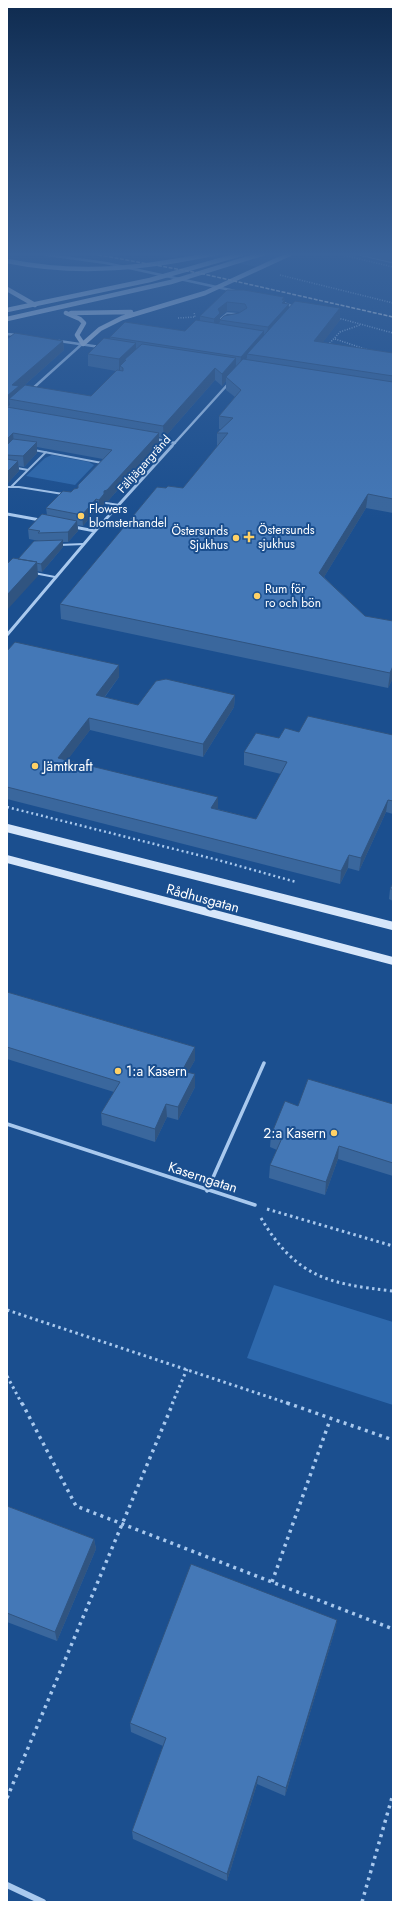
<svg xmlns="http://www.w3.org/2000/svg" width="400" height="1909" viewBox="0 0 400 1909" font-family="Jost,sans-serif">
<rect width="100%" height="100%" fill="#1b4f8f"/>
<path fill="#2e69ad" d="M131 252H288L257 267 189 254 171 258Z
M52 455 89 462 94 465 75 485 26 476 45 458Z
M274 1285 393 1322V1405L247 1358Z"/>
<path fill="#3c6290" stroke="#9cc4f0" d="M346 252H393V263Z"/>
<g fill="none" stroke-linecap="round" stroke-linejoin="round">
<path stroke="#a9c9ee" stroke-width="1.5" stroke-dasharray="1 1.5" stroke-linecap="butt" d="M330 252 393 267
M280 275 393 303
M178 318 195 317 194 312
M338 318 393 333
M335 339 368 350
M328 345 340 332 360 325"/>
<path stroke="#a9c9ee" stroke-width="2.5" stroke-dasharray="2 3" stroke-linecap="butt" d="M7 807 218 860 296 882"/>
<path stroke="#a9c9ee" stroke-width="3" stroke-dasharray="2.5 3.5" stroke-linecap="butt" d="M267 1209 393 1246
M261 1218C296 1277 328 1284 393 1291
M7 1310 290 1404
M7 1376 22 1404
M172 1404 187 1369"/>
<path stroke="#a9c9ee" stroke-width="3.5" stroke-dasharray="3 4.5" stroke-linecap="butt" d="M22 1403 76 1506 393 1629
M287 1403 393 1440
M272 1582 330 1420
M7 1798 173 1403
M362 1902 393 1794"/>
<path stroke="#a9c9ee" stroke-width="1.5" d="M223 322 220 319 227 313 242 314"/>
<path stroke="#a9c9ee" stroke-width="2" d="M34 450 102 463
M17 468 28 470
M7 487H19L63 494
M11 487 46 452
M106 503 119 505
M59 545 84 544
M34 573 55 577"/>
<path stroke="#a9c9ee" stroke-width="3.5" d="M7 1124 255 1205
M207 1191 264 1063"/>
<path stroke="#a9c9ee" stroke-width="2.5" d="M26 252 106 263 235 291
M281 302 294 307
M7 334 17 335
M59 341 100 347
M31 390 82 344
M155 439 175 443
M171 447 229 383"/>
<path stroke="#a9c9ee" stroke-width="3" d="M7 514 40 520
M74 527 95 531
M7 635 95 531 172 446"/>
<path stroke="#a9c9ee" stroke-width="6" d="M7 1885 43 1902"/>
<path stroke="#d6e6fa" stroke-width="4.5" d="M7 261C81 276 148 268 221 252
M7 289 35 305
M7 310 150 280 248 252
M66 313 80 319 84 323 77 335 83 344 100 329 122 318 205 293 294 252
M71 313 131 312
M7 319 171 282 268 252"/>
<path stroke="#d6e6fa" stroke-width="8" d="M7 828 393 926
M7 859 393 961"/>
<path stroke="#fff" stroke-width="1.5" stroke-dasharray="4 1.5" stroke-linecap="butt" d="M82 252 199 273 393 317"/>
</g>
<path fill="#3a679d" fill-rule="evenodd" d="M227 290 284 297 285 303 289 309 340 320 322 343 393 353V513L366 508 324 577 365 616 393 621V678L388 688 61 619 60 604 166 488H183L217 447V433L221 429H219V416L235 397 226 390V381L222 386 215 380 164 438 159 437V443L108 501H104V505L99 510H96L83 526 78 525V531L68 542H63V547L42 572 37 571 38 576 8 563 18 559 39 541 29 539 28 529 47 515 46 508 78 488 103 459 37 447V453L24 467 19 466V471L7 484 8 491 7 492V339L63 341 64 350 19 390V391L91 396 116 371 88 366V354L110 339V337L185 331 200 321V316ZM227 311 241 312 239 313 220 319V316Z
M7 651 119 677 105 697 138 705 235 695 234 707 203 757 90 730 67 760 217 809 256 819 281 774 244 765V752L279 738 299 732 393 735V814L386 812 359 871 348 868 340 884 7 799Z
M393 883V901L389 899 390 889Z
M7 992 195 1047V1060L188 1072 195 1087 178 1120 167 1117 155 1142 102 1125 101 1113 114 1092 7 1059Z
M393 1104V1176L338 1159 325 1195 269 1178 270 1165 277 1150 270 1147 271 1135 298 1106Z
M7 1506 94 1539 96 1549 57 1641 7 1622Z
M337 1620 335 1630 285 1796 257 1784 227 1881 133 1839 132 1831 163 1746 131 1732 130 1723Z"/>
<path fill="#305480" d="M284 297V301L285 300V308L289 304 288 312 267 335 268 327 282 300Z
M227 302V311L220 316V322L214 327V319L218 309Z
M340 308V320L314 354V341Z
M264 331V339L247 354V358L240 366 241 357Z
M63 341 64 350 19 390V396L9 399 10 405 7 407V396L12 385Z
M136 343V355L126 360H124L125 366H120V370L119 371V359Z
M236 358V370L226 377V381L222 386V374Z
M215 368V380L164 438 163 426Z
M13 433 14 444 7 450V439Z
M159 433V443L108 501H104V505L99 510V500L104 491Z
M37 442V453L24 467 23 456Z
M18 461 19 471 7 484 8 491 7 492V472Z
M368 494 366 508 318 587 319 573Z
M96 499V510L83 526 82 515Z
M77 521 78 531 68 542V532Z
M63 540V547L42 572 41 564Z
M37 562 38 576 7 610V595Z
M119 665V677L97 707 96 695Z
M393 666V678L388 688 390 673Z
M235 695 234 707 203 757V744Z
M89 718 90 730 60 770 58 758Z
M218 797V809L211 808Z
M388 800 386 812 359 871 361 858Z
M349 855 348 868 340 884 341 871Z
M195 1047V1060L182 1083V1071Z
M195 1074V1087L178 1120V1107Z
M166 1104 167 1117 155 1142V1129Z
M339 1146 338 1159 325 1195 326 1182Z
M94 1539 96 1549 57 1641 55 1632Z
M337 1620 335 1630 285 1796 286 1788Z
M258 1776 257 1784 227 1881V1874Z"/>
<path fill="#4478b7" stroke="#305480" d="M227 290H244L284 297 282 300H285L282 303 289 304 268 327 220 320 224 316 239 313 247 308 245 304 227 302 218 309 220 313 214 319 200 316Z
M295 301 340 308 314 341 393 353V376L247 354Z
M196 320 264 331 241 357 110 337 125 322 185 331Z
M15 333 63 341 12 385 19 386 7 396V339Z
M104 338 136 343 119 359 88 354Z
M142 344 236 358 222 374 215 368 163 426 9 399 25 385 91 396 117 370 123 371V368L120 366 126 360H124Z
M243 359 393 382V499L368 494 319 573 365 616 393 621V666L390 673 60 604 157 487 166 488 168 486 183 488 228 433H217L233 418 219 416 241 390 226 377Z
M7 407 159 433 107 490 104 491V494L99 500 96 499 82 515 46 508 63 491 71 492 74 489 78 488V485L112 450 13 433 7 439Z
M13 439 37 442 23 456 7 455V445Z
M7 459 18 461 7 472Z
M42 514 77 521 68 532 38 533 40 531 28 529Z
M63 540 41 564 36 563 37 562 18 559 34 541Z
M13 558 37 562 7 595V563H8Z
M15 642 119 665 96 695 138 705 156 681 166 679 235 695 203 744 89 718 58 758 218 797 211 808 256 819 287 762 244 752 256 733 279 738 285 728 299 732 308 716 393 735V801L388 800 361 858 349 855 341 871 7 787V651Z
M393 883V889H390Z
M7 992 195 1047 182 1071 195 1074 178 1107 166 1104 155 1129 101 1113 120 1082 7 1047Z
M308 1079 393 1104V1163L339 1146 326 1182 270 1165 282 1138 271 1135 285 1101 298 1106Z
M7 1506 94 1539 55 1632 7 1613Z
M191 1564 337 1620 286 1788 258 1776 227 1874 132 1831 166 1738 130 1723Z"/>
<linearGradient id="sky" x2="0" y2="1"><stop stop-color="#0f2b4f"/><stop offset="0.49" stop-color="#39639b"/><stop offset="1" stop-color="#39639b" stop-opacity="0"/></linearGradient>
<rect width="400" height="519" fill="url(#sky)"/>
<g fill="#ffd166" stroke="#1b4f8f" stroke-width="1.5">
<circle cx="81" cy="516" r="4"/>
<path d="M247 531h4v4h4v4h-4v4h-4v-4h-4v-4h4z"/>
<circle cx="236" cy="538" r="4"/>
<circle cx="257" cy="596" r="4"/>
<circle cx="35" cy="766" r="4"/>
<circle cx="118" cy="1071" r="4"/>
<circle cx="334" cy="1133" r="4"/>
</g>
<g text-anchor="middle" stroke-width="4" stroke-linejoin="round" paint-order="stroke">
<g font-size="12" fill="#fff" stroke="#1b4f8f">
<text transform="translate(144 464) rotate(-48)" y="4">Fältjägargränd</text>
</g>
<g font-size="12" fill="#fff" stroke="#1b4f8f" text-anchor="start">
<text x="89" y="513">Flowers<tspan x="89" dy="14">blomsterhandel</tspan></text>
<text x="258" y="534">Östersunds<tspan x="258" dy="14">sjukhus</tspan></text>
<text x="228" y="535" text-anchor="end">Östersunds<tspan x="228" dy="14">Sjukhus</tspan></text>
<text x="265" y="593">Rum för<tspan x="265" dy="14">ro och bön</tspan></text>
</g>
<g font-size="14" fill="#fff" stroke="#1b4f8f" text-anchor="start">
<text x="43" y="771">Jämtkraft</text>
<text x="126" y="1076">1:a Kasern</text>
<text x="326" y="1138" text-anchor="end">2:a Kasern</text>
</g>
<g font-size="14" fill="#fff" stroke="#1b4f8f">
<text transform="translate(203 898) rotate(15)" y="5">Rådhusgatan</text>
<text transform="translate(203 1177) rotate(18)" y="5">Kaserngatan</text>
</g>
</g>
<rect width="400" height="1909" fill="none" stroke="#ffffff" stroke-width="16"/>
</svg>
